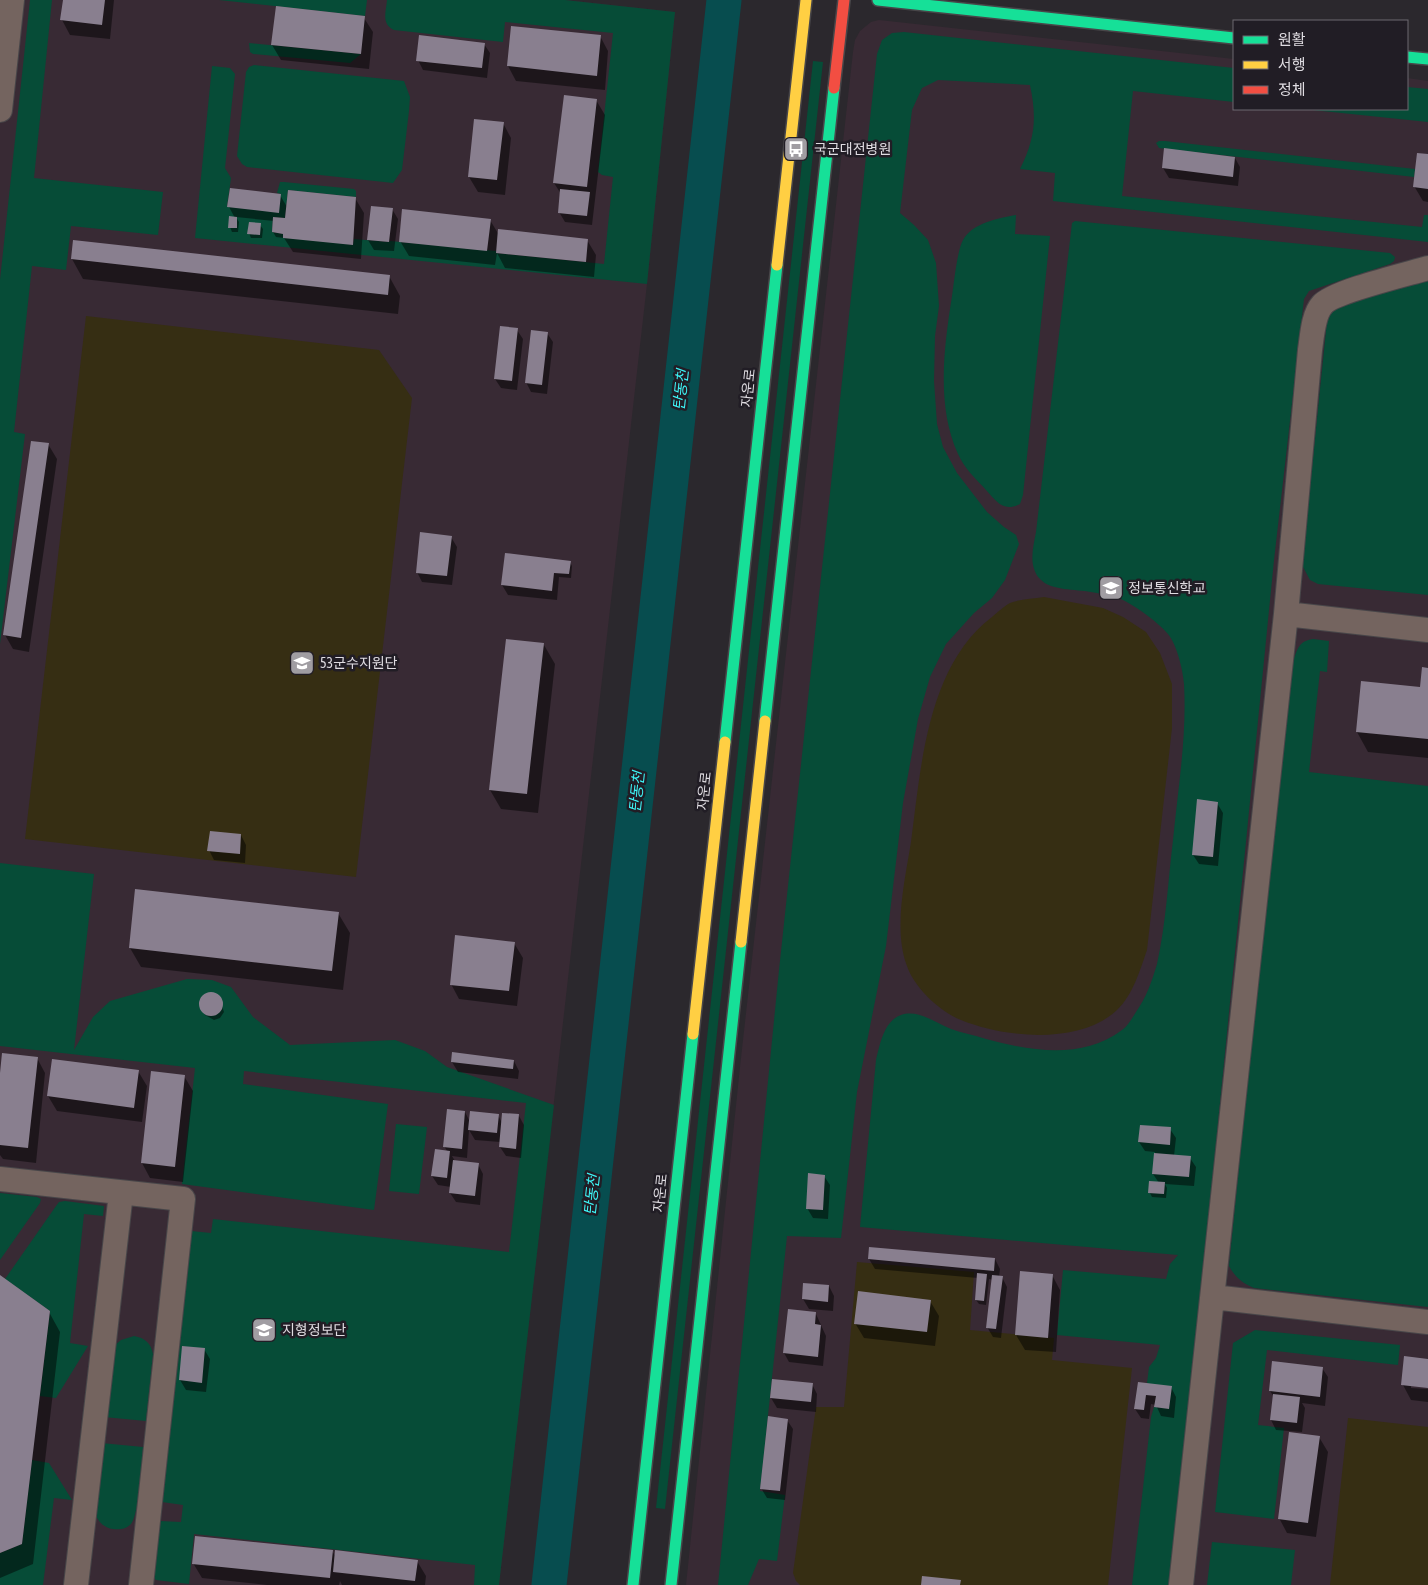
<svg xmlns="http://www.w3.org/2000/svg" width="1428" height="1585" viewBox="0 0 1428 1585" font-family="'Asap Condensed','Noto Sans KR',sans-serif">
<rect width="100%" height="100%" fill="#2b282d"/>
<path fill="#382a34" d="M0 0H565L675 12 647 284 499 1585H0Z
M879 20 1234 59V109H1407V78L1428 81V1585H686L740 1067 853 52 855 40 860 31 871 22Z"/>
<path fill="#064c37" d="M30 0H52L34 178 163 192 158 235 71 226 66 270 32 266 14 432 25 434 0 644V280Z
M219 0H367L365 16Z
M387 0H565L675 12 647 284 195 238 212 66 230 68 235 74 225 168 231 178 227 207 281 194 277 193 280 182H284L354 189 356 191V197L288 190 285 218 273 217 272 232 353 245 354 239 389 242 390 241 496 251V253L604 264 613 177 602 175 598 172 613 33 505 22 503 42 394 30C381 24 386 12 387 0Z
M904 32 1234 68V102L1133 91 1122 196 1422 227 1424 215H1428V242L1053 201 1055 173 1020 169C1035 139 1037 118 1030 85L938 80 922 88 912 110 900 213 914 225 928 240 936 263 939 306 935 336 934 381 937 424 943 447 957 473 987 512 1004 527 1016 535 1019 544 1005 580 992 598 974 613 946 644 930 677 918 719 903 803 886 946 857 1092 841 1238 787 1236 760 1491 785 1495 777 1561 759 1559 748 1585H718L779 970 877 54 882 40 892 33Z
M249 43 361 54 350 63 253 54 250 52Z
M813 61 823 62 665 1509 656 1508Z
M254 65 404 81 410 97 409 111 402 170 393 183 247 167 242 164 237 156 246 72 249 67Z
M1407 87 1428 89V122L1303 109H1407Z
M1159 141H1165L1415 169 1414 177 1159 148 1156 143Z
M1016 215 1015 234 1050 236 1023 495 1020 504C1003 512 997 502 986 490 976 479 964 468 958 454 936 406 944 347 952 296 954 283 957 251 963 240 972 223 999 218 1016 215Z
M1075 221 1390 253 1395 257 1394 261 1390 264 1309 291 1304 299 1274 560 1172 1585H1132L1151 1417 1154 1407 1169 1408 1147 1383 1149 1367 1156 1358 1160 1345 1057 1335 1063 1270 1166 1279 1170 1264 1178 1255 860 1227 876 1060C880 1044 884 1021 901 1015 918 1009 936 1023 951 1029 962 1033 974 1035 986 1039 1031 1051 1082 1060 1122 1030 1128 1026 1132 1018 1136 1012 1146 998 1152 981 1157 964 1166 924 1168 881 1173 840 1178 788 1187 736 1184 684 1183 670 1177 645 1168 634 1159 623 1138 608 1125 601 1116 596 1102 594 1091 592 1076 589 1051 591 1040 579 1028 566 1033 548 1036 532L1072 223Z
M1428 281V595L1318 584 1310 580 1302 565 1327 321 1335 307 1342 304Z
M1313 639 1329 641 1327 672 1320 671 1309 772 1428 786V1307L1254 1288C1242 1283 1235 1277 1229 1266L1274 814 1293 661C1298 648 1299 641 1313 639Z
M0 863 94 874 74 1050 93 1017 110 1001 187 979 212 980 231 987 253 1017 290 1045 395 1040 425 1051 447 1067 554 1105 499 1585H474L475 1565 194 1534 189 1584 156 1580 153 1577 160 1521 181 1522 183 1505 162 1502 191 1231 211 1233 213 1219 509 1252 526 1103 244 1071 243 1084 388 1104 374 1210 182 1184 195 1068 0 1046Z
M396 1124 427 1127 419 1194 389 1191Z
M0 1193 37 1197 41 1199 40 1203 0 1260Z
M65 1201 104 1206 103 1216 84 1214 70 1343 88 1346 56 1398 40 1396 50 1311 5 1279 56 1206 59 1202Z
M1255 1330 1400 1345 1398 1365 1267 1350 1258 1425 1284 1428 1274 1519 1215 1512 1233 1343Z
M134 1336C145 1338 151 1343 153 1354L146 1421 104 1417 115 1345 121 1340Z
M101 1443 143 1447C142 1462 139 1515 131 1524 126 1529 119 1530 113 1529 103 1528 97 1520 94 1511Z
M32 1460 49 1463 72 1500 54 1498 43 1585H0V1553L22 1544Z
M1212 1542 1295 1550 1291 1585H1207Z"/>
<path fill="#362e13" d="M86 316 379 350 412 398 356 877 25 839Z
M1044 597 1103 608 1123 617 1146 632 1160 653 1172 684V728L1147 950C1140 970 1133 995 1117 1010 1080 1045 1005 1038 961 1020 940 1012 914 987 907 966 893 929 905 880 911 842 921 767 927 666 992 617 997 613 1004 606 1010 603 1020 599 1033 599 1044 597Z
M857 1262 974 1272 970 1330 1054 1338 1052 1360 1132 1368 1108 1585H800L796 1581 793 1573 816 1407H844Z
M1348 1418 1428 1427V1585H1330Z"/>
<path fill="#0007" d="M64 0H114L110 39 70 35 62 20Z
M364 18 373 32 369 69 281 60 272 45Z
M600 36 608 51 605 90 516 81 508 66Z
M484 44 490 53 487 78 423 70 418 60Z
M596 100 605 115 592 225 565 222 559 212 561 194 554 183Z
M475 120 503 123 511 138 505 195 478 192 469 177Z
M1428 155V202L1423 201 1414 186Z
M1235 158 1240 167 1238 186 1169 178 1163 168Z
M280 195 287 207 355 198 364 213 361 259 293 252 284 238 276 237 273 232 274 221 236 217 239 222 238 232H232L230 227 235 218 229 207Z
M392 209 398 219 394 251 374 250 368 240Z
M490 220 499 235 587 240 596 255 594 277 505 268 497 253 495 265 409 256 400 241Z
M260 225 263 229 262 238H251L249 233Z
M72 259 389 276 400 296 398 314 83 279Z
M517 330 523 339 517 390 501 388 495 379Z
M547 333 553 342 547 394 531 392 526 382Z
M48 444 57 459 29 652 13 649 5 635Z
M451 537 457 547 452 585 422 582 417 572Z
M570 562 572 566 571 578 559 577 557 600 508 595 502 585Z
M544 645 555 664 538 813 501 809 490 790Z
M1428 669V758L1368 752 1357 732 1421 688Z
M1217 803 1223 813 1218 866 1199 864 1193 855Z
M241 835 246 845 245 863 214 860 209 850Z
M338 913 350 933 343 990 141 967 130 948Z
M514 943 523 958 517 1006 459 999 451 984Z
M210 994 219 998 224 1012 220 1018 214 1020 205 1015 201 1003 204 996Z
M37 1058 45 1073 36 1163 3 1159 0 1155V1086Z
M514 1061 519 1071 518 1079 458 1072 452 1062Z
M138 1071 147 1086 142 1122 57 1111 48 1096Z
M152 1072 184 1076 193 1091 183 1182 150 1178 142 1163Z
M465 1112 470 1122 498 1115 502 1123 519 1116 524 1125 521 1158 506 1156 500 1147V1142L475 1140 469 1130 467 1158 452 1156 455 1161 478 1164 483 1174 480 1205 456 1202 450 1193 451 1187 438 1185 432 1176 447 1151 444 1146Z
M1170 1129 1176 1138 1174 1156 1190 1158 1196 1167 1194 1186 1165 1184 1167 1188 1166 1198 1152 1197 1150 1193 1159 1183 1153 1174 1155 1152 1145 1151 1139 1142Z
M824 1176 830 1185 828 1219 813 1218 807 1208Z
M869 1259H995L1000 1269 999 1277H1002L1007 1287 1001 1338 993 1337 987 1327 993 1280 989 1279 986 1305 979 1304 976 1300 978 1278 875 1269Z
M1052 1275 1060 1290 1056 1352 1025 1350 1016 1335Z
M0 1276 49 1312 60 1332 33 1564 0 1578Z
M829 1286 834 1296 833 1311 809 1309 803 1299Z
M930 1301 939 1316 935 1346 864 1338 855 1323Z
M816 1314 826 1336 823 1366 789 1362 784 1353Z
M183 1347 204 1349 210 1359 206 1392 186 1390 180 1380Z
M1428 1360V1387L1411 1385V1388L1428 1389V1402L1411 1400 1403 1385Z
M1322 1368 1328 1377 1325 1406 1302 1403 1305 1408 1302 1432 1276 1430 1271 1420 1274 1397 1270 1391Z
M1139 1383 1171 1387 1176 1397 1174 1418 1161 1416 1156 1405 1151 1404 1149 1419 1141 1418 1135 1409Z
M812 1384 817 1394 816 1412 777 1408 771 1398Z
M787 1420 793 1429 785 1500 767 1498 761 1488Z
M1319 1437 1328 1452 1316 1537 1287 1533 1279 1518Z
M332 1551 336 1557 417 1561 426 1576 425 1585H342L340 1581 339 1585H267L202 1578 193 1563Z"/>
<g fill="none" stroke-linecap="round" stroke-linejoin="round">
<path stroke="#074d4f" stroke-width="35" d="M549 1585 724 0"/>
</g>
<path fill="#897f8f" d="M63 0H105L102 25 60 20Z
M276 6 365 16 361 54 271 45Z
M511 26 601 35 597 76 507 66Z
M419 35 485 43 482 68 416 61Z
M564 95 597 99 587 187 553 183Z
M474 119 504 122 497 180 468 177Z
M1164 148 1235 157 1233 177 1162 168Z
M1417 153 1428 154V189L1413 187Z
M230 188 281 194 279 213 227 207Z
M560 189 590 192 587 216 558 213Z
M288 190 356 197 353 245 283 238V234L272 232 273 217 285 218Z
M371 206 393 208 389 242 367 240Z
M402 209 491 219 487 251 399 242Z
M229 216 237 217V228H228Z
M249 222 261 223 260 235 247 234Z
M498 229 588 239 586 262 496 253Z
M73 240 390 275 388 295 71 259Z
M500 326 518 328 512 381 494 379Z
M531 330 548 332 542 385 525 383Z
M31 441 49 443 21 638 3 635Z
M420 532 452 536 447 576 416 573Z
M505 553 571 561 569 574 554 573 552 591 501 585Z
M506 639 544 643 527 794 489 790Z
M1422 667 1428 668V739L1356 732 1361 681 1420 687Z
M1197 799 1218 802 1213 857 1192 855Z
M210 831 241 834 240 854 207 851Z
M135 889 339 912 332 971 129 948Z
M455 935 515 942 509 991 450 985Z
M199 1004a12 12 0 1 1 24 0a12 12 0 1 1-24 0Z
M452 1052 514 1060 513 1069 451 1062Z
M2 1053 38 1057 28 1148 0 1145V1073Z
M52 1059 139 1070 134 1108 47 1096Z
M151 1071 185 1075 175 1167 141 1163Z
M447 1109 465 1111 462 1149 443 1147Z
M470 1111 499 1114 497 1133 468 1130Z
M502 1113 519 1114 516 1149 499 1147Z
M1140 1125 1171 1127 1170 1145 1138 1142Z
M435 1149 450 1151 447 1178 431 1176Z
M1154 1153 1191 1156 1189 1177 1152 1174Z
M453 1160 479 1163 475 1196 449 1193Z
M808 1173 825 1175 823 1210 806 1209Z
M1149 1181 1165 1182 1164 1194 1148 1193Z
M869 1247 995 1258 994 1271 868 1259Z
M1020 1271 1053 1274 1048 1338 1015 1335Z
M977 1273 987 1274 984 1301 975 1300Z
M0 1275 50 1311 22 1544 0 1553Z
M992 1275 1003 1276 996 1329 986 1328Z
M803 1283 829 1285 828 1302 802 1299Z
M858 1291 931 1300 927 1332 854 1324Z
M788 1309 816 1312 815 1324 821 1325 818 1357 783 1353Z
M182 1346 205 1348 202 1383 179 1380Z
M1404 1356 1428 1359V1388L1401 1385Z
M1272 1361 1323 1367 1320 1397 1269 1391Z
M772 1379 813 1383 811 1402 770 1398Z
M1138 1382 1172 1386 1169 1409 1154 1407 1156 1396 1146 1395 1144 1410 1134 1409Z
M1273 1394 1300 1397 1297 1423 1270 1420Z
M768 1416 788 1419 780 1491 760 1489Z
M1289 1432 1320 1436 1308 1523 1278 1519Z
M195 1536 333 1550 330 1578 192 1564Z
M335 1550 418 1560 415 1581 333 1572Z
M922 1576 961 1580 960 1585H921Z"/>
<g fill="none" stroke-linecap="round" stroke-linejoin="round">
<defs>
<path id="street" d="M0 110 12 0
M1286 614 1428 630
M0 1179 183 1199 141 1585
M1213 1297 1428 1322
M76 1585 121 1193
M1181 1585 1286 614 1310 350C1312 337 1313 315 1322 305 1332 292 1408 274 1428 268"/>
<path id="fast" d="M878 0 1234 38
M1407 57 1428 59
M765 721 834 88
M725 742 777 265
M633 1585 693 1034
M671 1585 741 942"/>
<path id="slow" d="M777 265 806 0
M741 942 765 721
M693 1034 725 742"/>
<path id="jam" d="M834 88 844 0"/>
</defs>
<use href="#street" stroke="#484649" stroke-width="26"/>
<use href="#fast" stroke="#484649" stroke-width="14"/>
<use href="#slow" stroke="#484649" stroke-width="14"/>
<use href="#jam" stroke="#484649" stroke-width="14"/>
<use href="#street" stroke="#74645f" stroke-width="24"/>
<use href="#fast" stroke="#16e098" stroke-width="11"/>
<use href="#slow" stroke="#ffcf43" stroke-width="11"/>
<use href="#jam" stroke="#f24e42" stroke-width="11"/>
</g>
<defs>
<symbol id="bus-square" viewBox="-11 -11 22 22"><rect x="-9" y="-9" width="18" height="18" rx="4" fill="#a09da2" stroke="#211d25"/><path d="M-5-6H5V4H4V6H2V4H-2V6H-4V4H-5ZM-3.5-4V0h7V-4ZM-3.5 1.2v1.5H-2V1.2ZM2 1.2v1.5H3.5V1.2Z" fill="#fff"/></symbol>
<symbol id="university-square" viewBox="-11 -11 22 22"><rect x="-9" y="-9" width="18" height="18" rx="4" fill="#a09da2" stroke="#211d25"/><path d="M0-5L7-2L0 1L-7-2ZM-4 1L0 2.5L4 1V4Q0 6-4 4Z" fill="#fff"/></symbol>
</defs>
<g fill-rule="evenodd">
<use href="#bus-square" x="782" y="135" width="28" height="28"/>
<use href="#university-square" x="1097" y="574" width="28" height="28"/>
<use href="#university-square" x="288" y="649" width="28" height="28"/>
<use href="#university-square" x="250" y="1316" width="28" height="28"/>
</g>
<g text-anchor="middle" stroke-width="5" stroke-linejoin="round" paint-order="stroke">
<g font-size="14" fill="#dfdce1" stroke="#211d25" text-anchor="start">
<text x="814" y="154">국군대전병원</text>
<text x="1128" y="593">정보통신학교</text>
<text x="320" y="668">53군수지원단</text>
<text x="282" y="1335">지형정보단</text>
</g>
<g font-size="14" fill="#dfdce1" stroke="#211d25">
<text transform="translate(748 388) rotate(-84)" y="5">자운로</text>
<text transform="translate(704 791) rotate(-84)" y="5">자운로</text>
<text transform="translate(660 1193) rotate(-84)" y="5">자운로</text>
</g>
<g font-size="15" font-style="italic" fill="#3ef6f8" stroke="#211d25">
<text transform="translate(681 390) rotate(-84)" y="5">탄동천</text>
<text transform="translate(637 792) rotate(-84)" y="5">탄동천</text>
<text transform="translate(592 1195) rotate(-84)" y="5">탄동천</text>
</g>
</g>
<rect x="1233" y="20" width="175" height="90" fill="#211d25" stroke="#6d6970"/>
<rect x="1243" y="36" width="25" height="8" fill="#16e098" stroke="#6d6970"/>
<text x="1278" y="45" font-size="15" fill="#dfdce1">원활</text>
<rect x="1243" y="61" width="25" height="8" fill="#ffcf43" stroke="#6d6970"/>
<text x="1278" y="70" font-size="15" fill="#dfdce1">서행</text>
<rect x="1243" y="86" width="25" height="8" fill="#f24e42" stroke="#6d6970"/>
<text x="1278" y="95" font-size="15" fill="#dfdce1">정체</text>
</svg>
